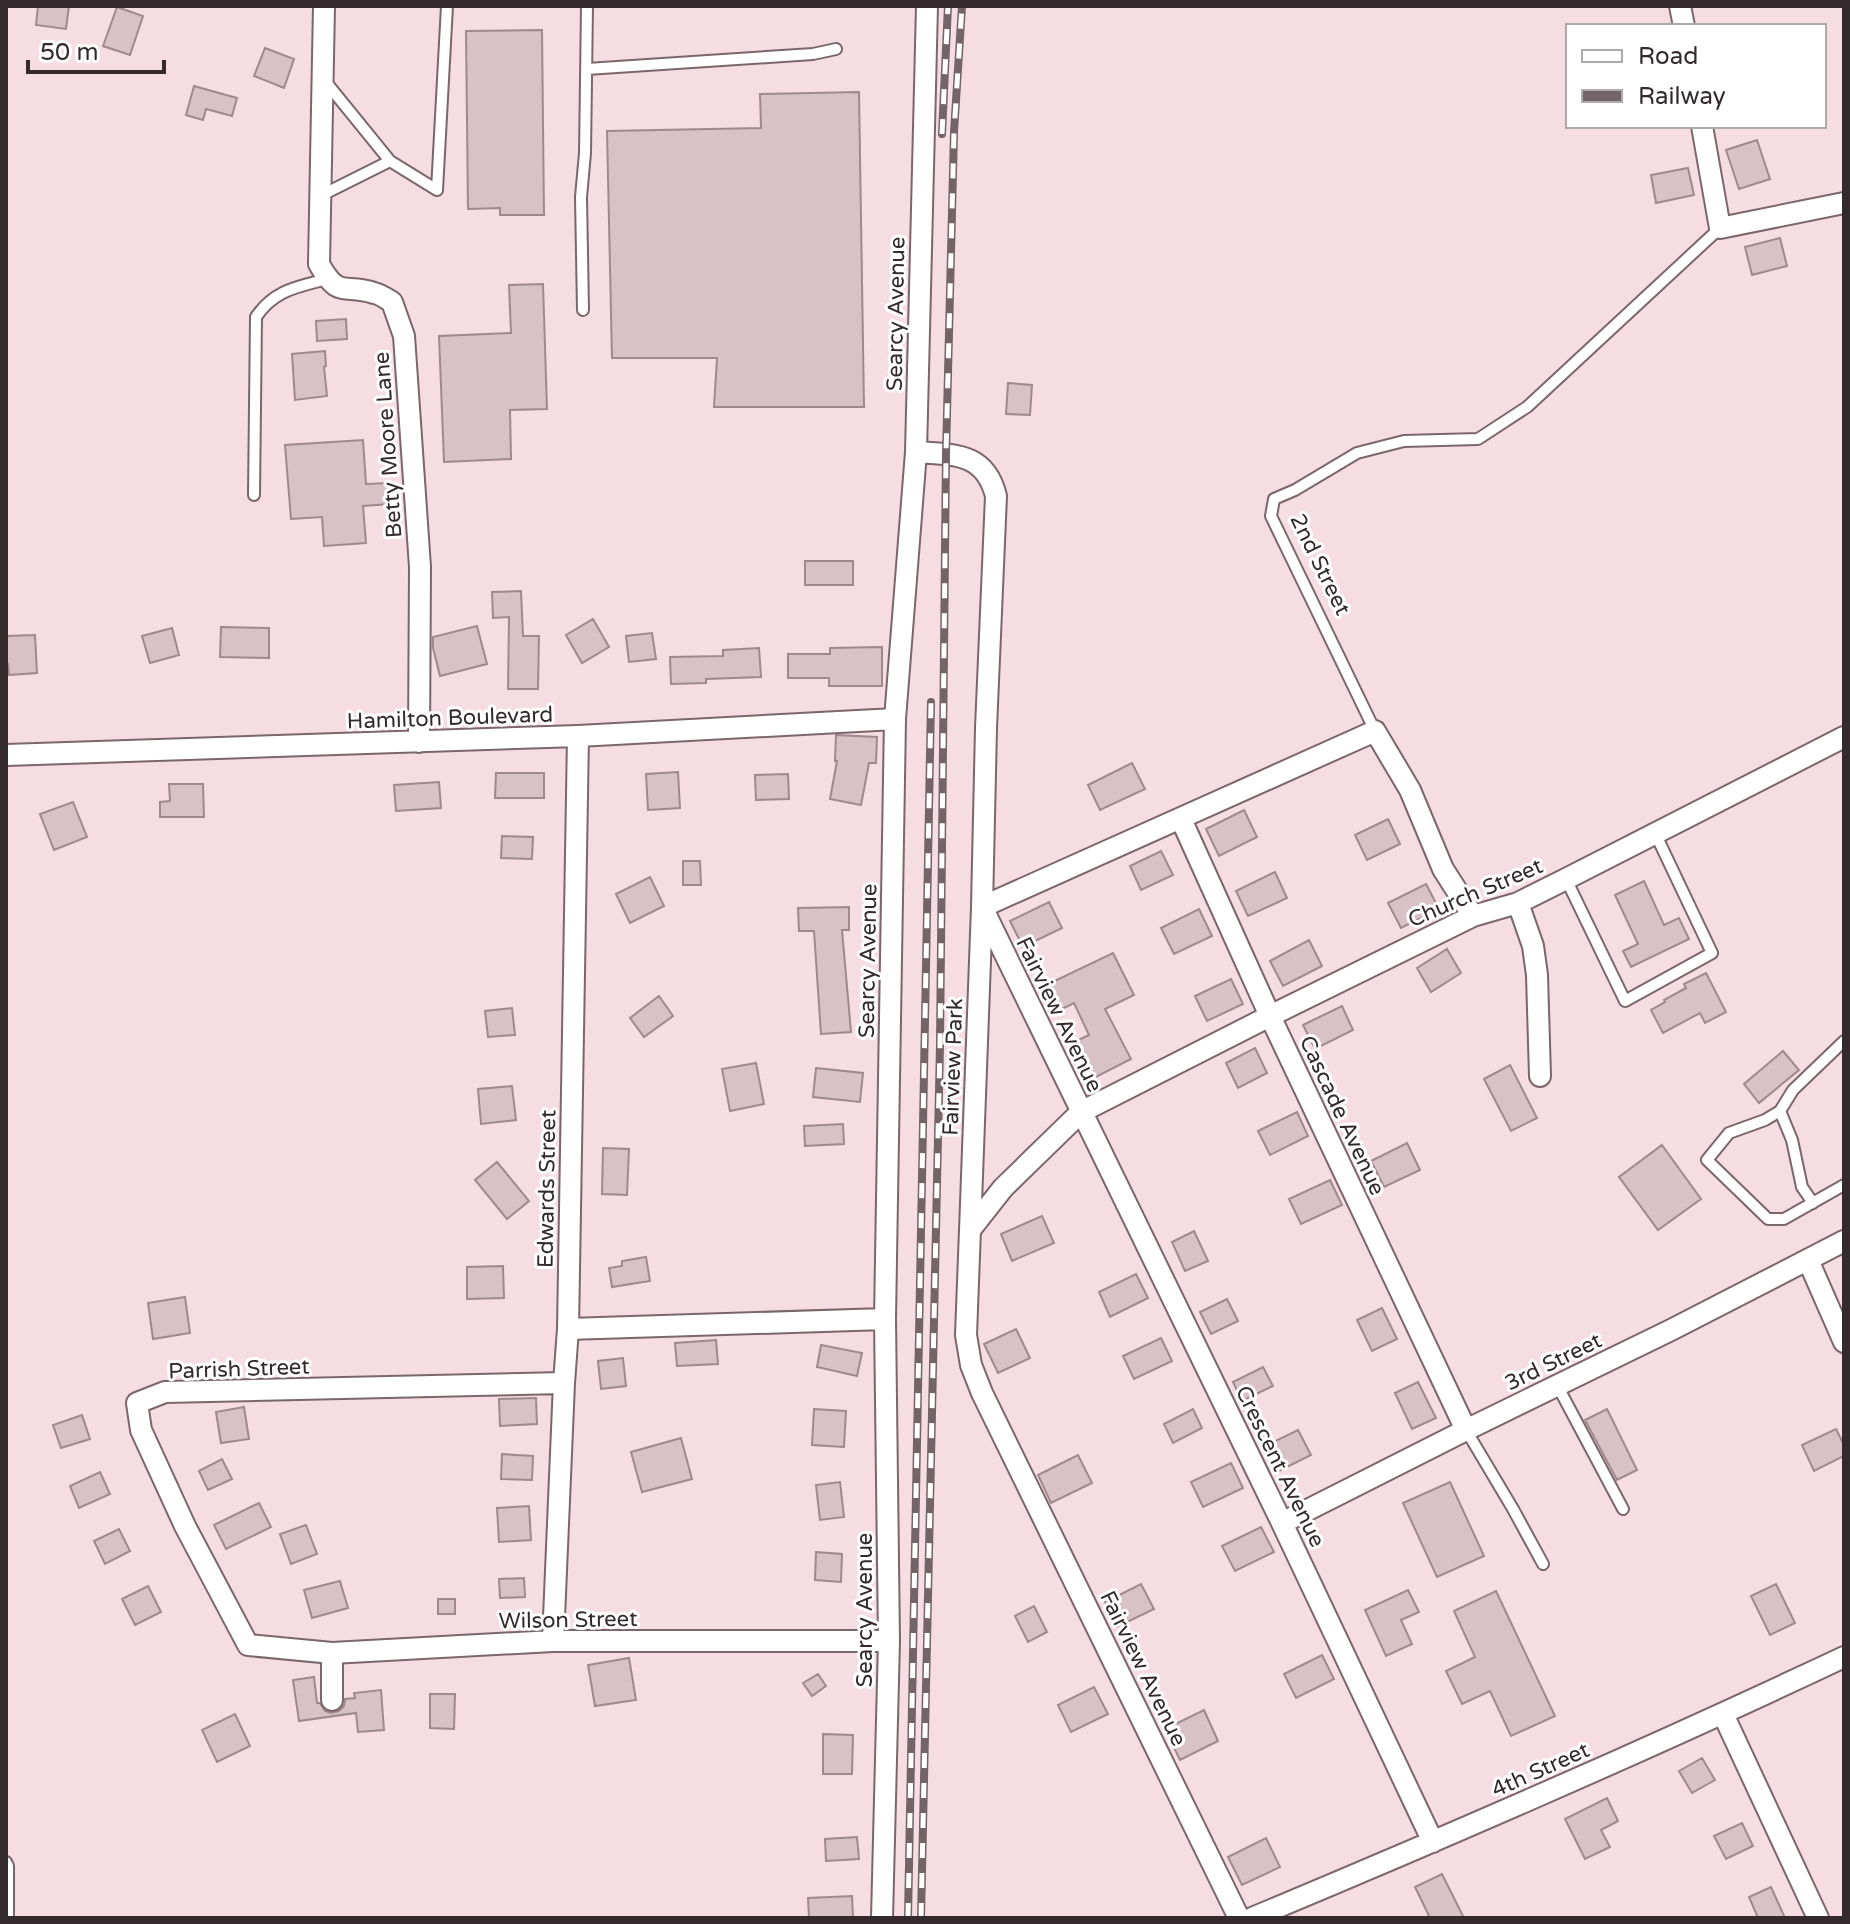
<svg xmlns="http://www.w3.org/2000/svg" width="1850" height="1924" viewBox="0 0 1850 1924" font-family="'Varela Round',sans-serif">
<rect width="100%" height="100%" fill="#f5dde3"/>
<path fill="#d8c1c7" stroke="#9f898f" stroke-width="2" d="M38 6H69L66 29 36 25Z
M117 7 143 16 130 55 103 46Z
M542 30 544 215H500V208L468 209 466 31Z
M265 48 294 59 284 88 254 76Z
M194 86 237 98 232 116 206 109 203 120 186 115Z
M859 92 864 407H714L717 358H612L607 131 761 128 760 94Z
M1757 140 1770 179 1739 189 1726 150Z
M1688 168 1694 195 1656 203 1651 175Z
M1780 238 1787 266 1752 275 1745 247Z
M543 284 547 409 510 410 511 459 444 462 439 336 511 333 509 285Z
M346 319 347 339 317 341 316 321Z
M325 351 326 366 324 367 327 396 295 400 292 354Z
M1008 383 1032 385 1030 415 1006 414Z
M363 440 366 484 389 483 390 504 363 506 366 543 324 546 322 517 291 519 285 445Z
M805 561H853V585H805Z
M521 591 523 636H539L538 689H508L509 617 493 618 492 592Z
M593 619 609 647 582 663 566 635Z
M477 626 487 664 440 676 433 648V637Z
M221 627 269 628V658L220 657Z
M172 628 179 655 150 663 142 636Z
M652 633 656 659 629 662 626 636Z
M35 635 37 673 9 675 8 664H6V636Z
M882 647V686H829V678H788V654H830V648Z
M759 648 761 677 706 679V683L671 684 670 657 723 656V650Z
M836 735 877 737 876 763H869L861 805 830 799 837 761H835Z
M1132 763 1145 789 1100 810 1088 785Z
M678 772 680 808 648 810 646 774Z
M496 773H544V798H495Z
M788 774 789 799 756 800 755 775Z
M439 782 441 808 396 811 394 785Z
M169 784H203L204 817H160V802L170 801Z
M73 802 87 837 54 850 40 814Z
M1244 810 1257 837 1219 856 1206 829Z
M1388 819 1400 844 1367 860 1355 835Z
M502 836 533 837 532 859 501 858Z
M1161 851 1173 875 1141 890 1130 866Z
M683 861H700L701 885H683Z
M1275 872 1287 898 1248 916 1236 891Z
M650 877 664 906 630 923 616 894Z
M1644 881 1664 925 1679 918 1689 939 1631 967 1623 951 1638 944 1615 895Z
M1426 884 1439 909 1401 928 1388 903Z
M1049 902 1062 928 1023 947 1010 921Z
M849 907V930H842L851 1032 821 1034 814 931H799L798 908Z
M1199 909 1212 936 1174 954 1161 928Z
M1309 940 1322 966 1283 986 1270 961Z
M1447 949 1461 973 1431 992 1417 968Z
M1113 953 1134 995 1105 1009 1131 1059 1090 1080 1076 1053 1080 1050 1076 1041 1089 1035 1074 1003 1054 1013 1042 987Z
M1706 973 1726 1012 1705 1023 1700 1013 1663 1033 1651 1010 1665 1002 1664 1000 1686 988 1684 984Z
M1231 979 1243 1004 1207 1021 1195 996Z
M659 996 673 1016 644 1037 630 1018Z
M1342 1006 1353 1030 1315 1049 1303 1025Z
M512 1008 515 1035 488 1037 485 1011Z
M1255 1048 1267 1073 1238 1088 1226 1063Z
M1783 1051 1799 1070 1759 1103 1744 1084Z
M756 1063 764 1104 730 1111 722 1069Z
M1510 1065 1537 1118 1511 1131 1484 1079Z
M816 1068 863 1073 860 1102 813 1097Z
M512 1086 516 1120 481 1124 478 1089Z
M1297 1112 1308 1136 1270 1155 1258 1131Z
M843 1124 844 1144 805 1146 804 1126Z
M1407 1143 1420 1170 1384 1187 1371 1161Z
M1662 1145 1701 1199 1658 1230 1619 1177Z
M603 1148 629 1149 627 1195 602 1194Z
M497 1162 529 1201 507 1219 475 1180Z
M1330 1180 1342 1205 1301 1224 1289 1199Z
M1042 1216 1054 1243 1012 1261 1001 1234Z
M1194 1231 1208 1261 1185 1271 1172 1242Z
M646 1257 650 1281 612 1287 609 1268 622 1266V1261Z
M503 1266 504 1298 467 1299V1267Z
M1136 1274 1148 1298 1110 1317 1099 1292Z
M185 1297 190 1333 153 1339 148 1303Z
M1227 1299 1238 1321 1211 1334 1200 1312Z
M1382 1308 1397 1339 1372 1351 1357 1320Z
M1016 1329 1030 1358 998 1373 984 1344Z
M1161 1338 1172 1361 1134 1379 1123 1356Z
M716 1340 718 1364 677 1366 675 1343Z
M821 1345 862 1353 857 1376 817 1367Z
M623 1358 626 1386 601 1389 598 1361Z
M1263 1367 1273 1386 1242 1401 1233 1382Z
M1418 1382 1436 1418 1412 1429 1395 1393Z
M536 1398 537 1424 500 1426 499 1399Z
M244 1407 249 1439 221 1443 216 1412Z
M814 1409 846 1411 844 1447 812 1445Z
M1193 1409 1202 1428 1173 1443 1164 1424Z
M1607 1409 1637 1470 1617 1480 1585 1420Z
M82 1415 90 1439 61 1448 53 1425Z
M1836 1429 1844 1445V1456L1814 1471 1802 1445Z
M1298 1430 1311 1455 1277 1472 1265 1446Z
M681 1438 692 1479 642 1492 631 1452Z
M502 1454 533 1456 532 1480 501 1479Z
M1078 1455 1092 1483 1051 1503 1038 1475Z
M222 1459 232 1479 208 1490 199 1471Z
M1231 1463 1243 1488 1203 1507 1191 1482Z
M100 1472 110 1494 79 1508 70 1486Z
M840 1482 844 1517 820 1520 816 1485Z
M1450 1482 1484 1556 1437 1577 1403 1503Z
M259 1503 271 1527 226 1549 214 1525Z
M529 1506 531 1540 499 1542 497 1508Z
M306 1525 317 1554 291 1564 280 1534Z
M1261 1527 1274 1552 1235 1571 1222 1546Z
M119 1529 130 1551 105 1564 94 1541Z
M816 1552 842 1554 841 1582 815 1580Z
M524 1578 525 1597 500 1598 499 1579Z
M340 1581 348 1608 312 1618 304 1590Z
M1141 1584 1154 1609 1117 1627 1105 1602Z
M1776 1584 1795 1623 1770 1635 1751 1596Z
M148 1586 161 1612 135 1625 122 1599Z
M1408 1590 1419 1612 1401 1620 1412 1644 1386 1656 1365 1610Z
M1496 1591 1555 1716 1511 1736 1490 1691 1462 1704 1446 1671 1475 1657 1454 1611Z
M438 1599H455V1614H438Z
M1034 1606 1047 1632 1028 1642 1015 1616Z
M1322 1655 1334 1679 1296 1698 1284 1674Z
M629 1658 636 1700 595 1706 588 1665Z
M818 1674 826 1686 812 1696 803 1683Z
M314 1677 317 1703H320L325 1711 331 1713 339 1711 344 1706 345 1699 355 1698 354 1693 381 1690 384 1730 358 1732 356 1713 299 1721 293 1680Z
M1094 1687 1108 1714 1071 1732 1058 1705Z
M430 1694H455L454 1729 430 1728Z
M1204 1710 1218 1741 1180 1760 1165 1729Z
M235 1714 250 1746 217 1762 202 1730Z
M823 1734 853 1735 852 1774H823Z
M1702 1758 1715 1780 1692 1793 1679 1771Z
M1607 1798 1618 1821 1601 1830 1610 1847 1585 1859 1565 1819Z
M1742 1823 1753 1846 1726 1859 1714 1836Z
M857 1837 859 1859 826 1861 825 1839Z
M1266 1838 1280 1867 1242 1885 1228 1857Z
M1442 1874 1464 1918H1430L1415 1887Z
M1771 1887 1785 1918H1758L1749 1897Z
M852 1896 853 1918H809L808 1898Z"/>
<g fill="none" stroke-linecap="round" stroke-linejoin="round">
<defs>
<path id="lane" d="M587 69 813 54 836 49
M325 81 390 161 437 190 447 6
M320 196 390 161
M583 310 581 197 585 153 587 6
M254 495 256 317C274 290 297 287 327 279
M1375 731 1271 516 1274 499 1295 490 1357 453 1404 441 1478 439 1527 407 1720 228
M1566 879 1625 1001 1712 953 1655 833
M1844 1041 1793 1090 1780 1111 1765 1120 1729 1133 1707 1160 1768 1219H1784L1844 1185
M1780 1111 1792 1140 1802 1187 1813 1203
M1557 1385 1623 1509
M1466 1430 1513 1509 1543 1564
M6 1862 8 1866V1918"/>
<path id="street" d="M324 6 319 264C339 300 344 283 374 293 380 294 387 299 392 302L404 336 420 567 419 742
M1680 6 1684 26
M1702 126 1720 228 1844 203
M916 452C954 455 985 452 996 496L986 728 982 907 1282 1523 1433 1842
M6 755 578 736 895 719
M1181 819 1270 1016 1466 1430
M1518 903 1533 946 1537 975 1540 1076
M970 1230 982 907 1375 731 1410 790 1443 869 1473 916
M1808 1260 1844 1342
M568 1329 885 1319
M564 1383 165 1392 137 1403 141 1430 185 1526 248 1645 332 1653 553 1641H889
M1282 1523 1466 1430 1671 1330 1844 1241
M553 1641 564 1383 568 1329 578 736
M332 1653V1700
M1723 1714 1818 1918
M882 1918 889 1641 885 1319 895 719 916 452 927 6
M1239 1918 982 1393 971 1365 966 1335 970 1230 1003 1188 1081 1112 1270 1016 1473 916 1518 903 1566 879 1844 737
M1252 1918C1451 1835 1649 1749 1844 1657"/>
</defs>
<use href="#lane" stroke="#7b666c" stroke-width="14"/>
<use href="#street" stroke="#7b666c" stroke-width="24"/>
<use href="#lane" stroke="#fff" stroke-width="10"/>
<use href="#street" stroke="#fff" stroke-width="20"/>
<defs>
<path id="rail" d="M942 134 948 6
M908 1918 931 702
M921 1918 940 1045 946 454 954 132 962 6"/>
</defs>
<use href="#rail" stroke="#726468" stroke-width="8"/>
<use href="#rail" stroke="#fff" stroke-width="5" stroke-dasharray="15" stroke-linecap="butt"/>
</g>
<g text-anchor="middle" stroke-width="6" stroke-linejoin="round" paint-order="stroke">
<g font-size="22" fill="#342a2d" stroke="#fff">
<text transform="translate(895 314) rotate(-89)" y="8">Searcy Avenue</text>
<text transform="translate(387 445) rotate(-94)" y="8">Betty Moore Lane</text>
<text transform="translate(1321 564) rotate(64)" y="8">2nd Street</text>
<text transform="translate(450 717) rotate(-2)" y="8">Hamilton Boulevard</text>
<text transform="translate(1475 892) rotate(-23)" y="8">Church Street</text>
<text transform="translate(867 961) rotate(-89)" y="8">Searcy Avenue</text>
<text transform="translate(1060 1014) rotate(64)" y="8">Fairview Avenue</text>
<text transform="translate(952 1067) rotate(-88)" y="8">Fairview Park</text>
<text transform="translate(1343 1115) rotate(65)" y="8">Cascade Avenue</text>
<text transform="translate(546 1189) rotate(-89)" y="8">Edwards Street</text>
<text transform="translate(1553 1361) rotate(-26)" y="8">3rd Street</text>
<text transform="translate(239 1368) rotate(-2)" y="8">Parrish Street</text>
<text transform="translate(1281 1466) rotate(64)" y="8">Crescent Avenue</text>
<text transform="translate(864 1610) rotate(-90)" y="8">Searcy Avenue</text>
<text transform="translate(568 1619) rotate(-1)" y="8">Wilson Street</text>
<text transform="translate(1144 1668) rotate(64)" y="8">Fairview Avenue</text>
<text transform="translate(1540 1769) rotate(-24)" y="8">4th Street</text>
</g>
</g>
<rect width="1850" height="1924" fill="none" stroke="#342a2d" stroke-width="16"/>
<rect x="1566" y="24" width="260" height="104" fill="#ffffff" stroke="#aeaaab" stroke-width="2"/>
<rect x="1582" y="50" width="40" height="12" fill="#ffffff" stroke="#aeaaab" stroke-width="2"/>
<text x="1638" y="64" font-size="24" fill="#342a2d">Road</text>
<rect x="1582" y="90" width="40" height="12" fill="#726468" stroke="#aeaaab" stroke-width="2"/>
<text x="1638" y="104" font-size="24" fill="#342a2d">Railway</text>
<path d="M28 60v12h136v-12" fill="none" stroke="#342a2d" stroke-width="4"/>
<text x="40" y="60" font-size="24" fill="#342a2d" stroke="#ffffff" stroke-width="6" paint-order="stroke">50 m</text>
</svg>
